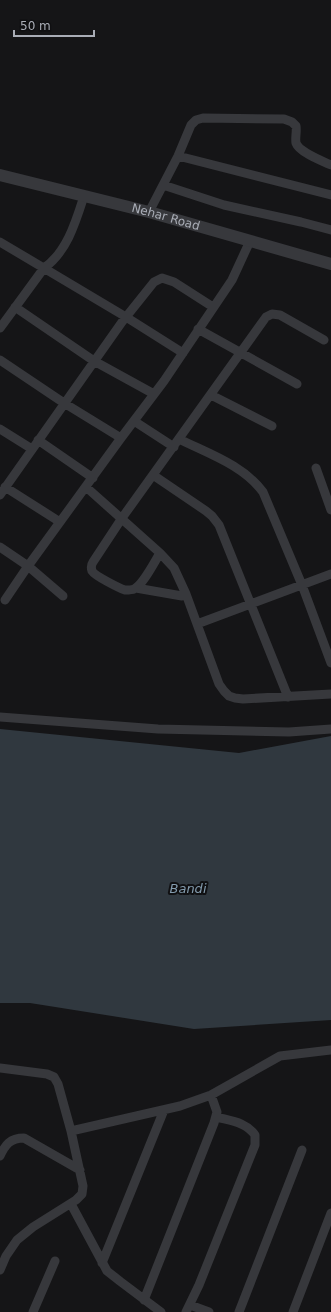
<svg xmlns="http://www.w3.org/2000/svg" width="331" height="1312" viewBox="0 0 331 1312" font-family="'DejaVu Sans',sans-serif">
<rect width="100%" height="100%" fill="#151517"/>
<path fill="#30383f" d="M0 729 239 753 331 736V1020L194 1029 30 1003H0Z"/>
<g fill="none" stroke-linecap="round" stroke-linejoin="round">
<path stroke="#37383c" stroke-width="9" d="M178 156 331 195
M163 185 224 205 301 222 331 230
M149 212 178 156 191 125 196 120 203 118 284 119 292 122 296 126C297 132 295 137 296 143 299 152 322 161 331 165
M0 242 126 317 183 353
M15 307 94 361 154 394
M0 328 44 268C67 252 76 221 84 196
M198 329 297 384
M0 360 64 403 121 438
M211 395 272 426
M134 421 174 447
M0 429 32 449
M179 439C209 454 243 465 263 492L302 585 331 663
M38 440 93 478
M316 468 331 510
M153 475 206 511 212 516 219 525 288 697
M5 487 60 522
M86 487 160 553 174 568 186 594 219 684 224 691 229 696 235 698 243 699 331 694
M0 495 122 322 154 282 162 278 174 282 213 307
M0 547 28 566 63 596
M160 553C155 561 143 585 134 589 132 590 128 590 125 590 119 588 95 576 92 571 91 568 91 565 93 562L122 518 266 317 272 314 280 315 324 340
M136 588 182 596 186 594
M5 600 28 566 121 438 164 381 232 280 250 241
M197 624 331 574
M0 717 158 729 289 732 331 729
M0 1068 47 1074 54 1077 58 1084 71 1131 83 1186 82 1194 76 1200 33 1227 17 1240 6 1256 0 1270
M71 1131 180 1106 211 1095 280 1056 331 1050
M0 1156C5 1145 10 1138 24 1138L80 1170
M71 1204 107 1271 121 1282 161 1312
M102 1263 164 1110
M144 1300 214 1123 217 1112 211 1095
M190 1305 209 1312
M33 1312 55 1261
M186 1312 199 1285 255 1145V1135C246 1122 231 1121 216 1117
M239 1312 302 1150
M293 1312 331 1213"/>
<path stroke="#37383c" stroke-width="12" id="s1" d="M0 175 149 212 331 264"/>
</g>
<g text-anchor="middle" stroke-width="4" stroke-linejoin="round" paint-order="stroke">
<g font-size="12" fill="#a9adb6" stroke="#101012">
<text dy="4" stroke="none"><textPath href="#s1" startOffset="171">Nehar Road</textPath></text>
</g>
<g font-size="13" font-style="italic" fill="#839bad" stroke="#101012">
<text x="188" y="893">Bandi</text>
</g>
</g>
<path d="M14 30v6h80v-6" fill="none" stroke="#a9adb6" stroke-width="2"/>
<text x="20" y="30" font-size="12" fill="#a9adb6" stroke="#101012" stroke-width="3" paint-order="stroke">50 m</text>
</svg>
